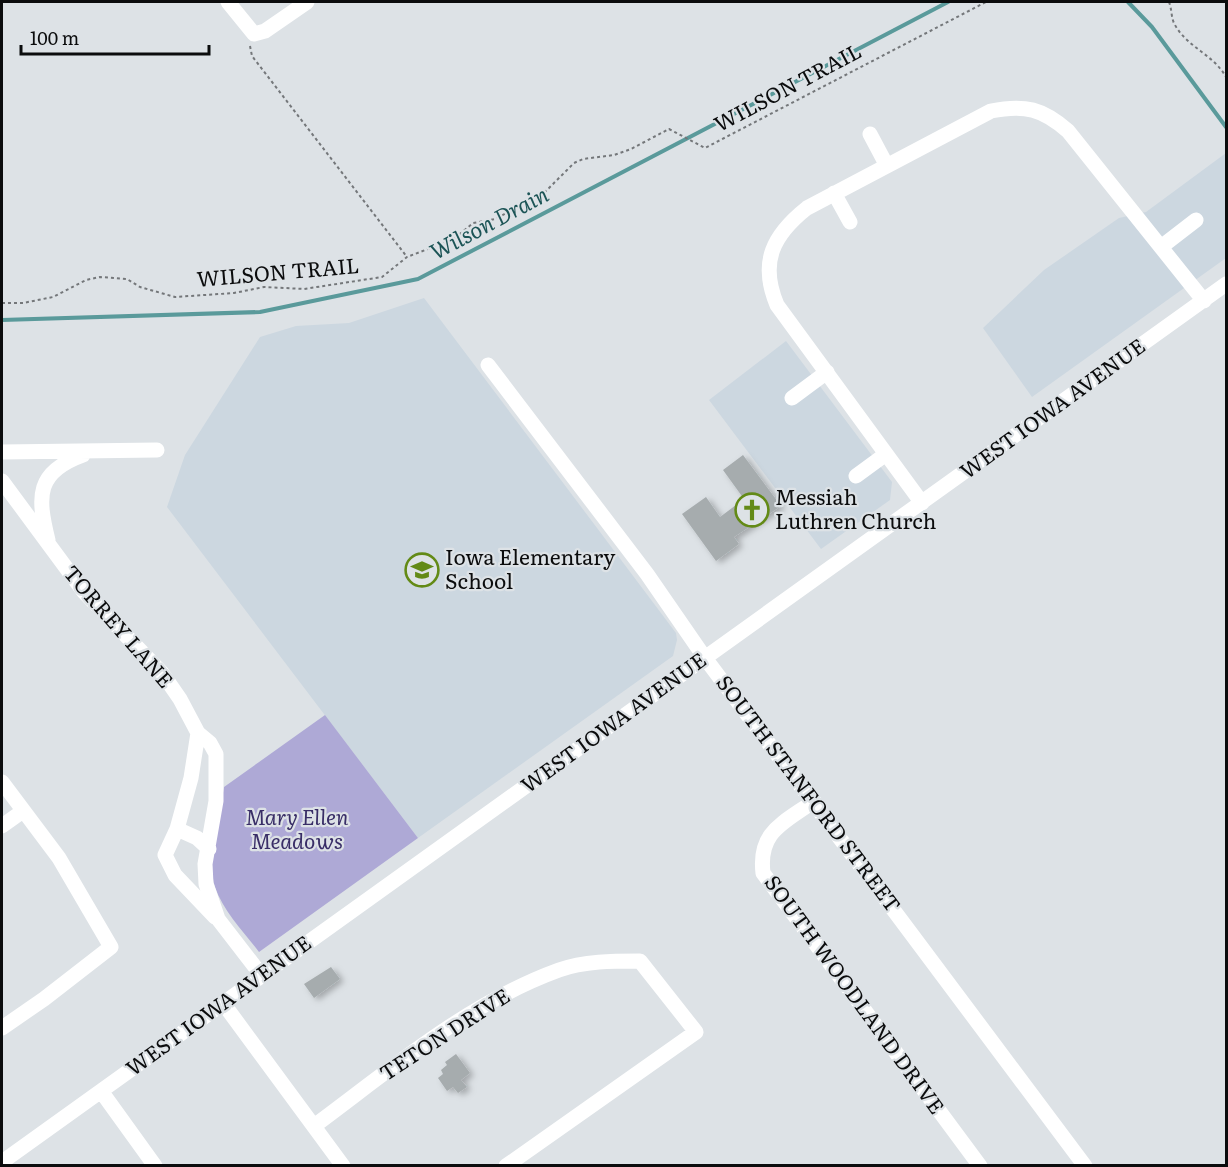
<svg xmlns="http://www.w3.org/2000/svg" width="1228" height="1167" viewBox="0 0 1228 1167" font-family="Literata,serif">
<defs>
<filter id="shadow"><feDropShadow dx="4" dy="2.5" stdDeviation="3" flood-color="#0004"/></filter>
</defs>
<rect width="100%" height="100%" fill="#dde2e6"/>
<path fill="#ccd7e0" d="M1226 153V258L1032 397 983 328 1044 270 1119 218 1146 212Z
M424 298 676 633 677 640 673 656 418 838 167 507 185 455 260 337 296 326 349 323Z
M786 341 892 482 890 500 821 549 709 400Z"/>
<path fill="#aea9d6" d="M325 715 418 838 259 952C244 932 223 911 215 887 206 861 220 814 224 787Z"/>
<g fill="none" stroke-linecap="round" stroke-linejoin="round">
<path stroke="#5a9a9b" stroke-width="4" d="M1128 2 1152 27 1226 127
M2 320 260 312 418 279 948 2"/>
</g>
<path fill="#a6acae" filter="url(#shadow)" d="M743 455 781 506 734 537 739 544 716 561 682 514 706 497 720 517 744 499 723 470Z
M331 967 340 979 314 998 304 984Z
M456 1054 470 1073 461 1080 467 1087 458 1093 453 1087 447 1091 438 1078 443 1074 441 1070 447 1065 445 1062Z"/>
<g fill="none" stroke-linecap="round" stroke-linejoin="round">
<path stroke="#74777a" stroke-width="2" stroke-dasharray="3 3" stroke-linecap="butt" d="M1169 2C1172 9 1171 19 1175 25 1187 47 1214 55 1226 77
M250 46 252 56 407 257
M2 303H23L53 297 86 280 100 277 127 279 140 287 175 297 234 293 264 287 304 289 382 277 407 257 454 239 473 223 495 219 543 194 574 163 583 159 614 155 631 149 669 129 705 148 986 2"/>
<path stroke="#fff" stroke-width="15" d="M228 2 254 34 265 31 307 2
M870 134 887 166
M834 193 850 222
M1161 247 1196 220
M488 365 647 574 705 658 1085 1166
M792 398 827 372
M2 452 157 450
M856 476 886 454
M2 481 84 592 162 673 180 699 198 733 210 743 216 754V801L205 864 206 884 218 919 262 976
M922 503 777 305C759 262 773 235 807 208L991 111C1025 104 1043 109 1068 131L1204 301
M48 540C37 496 36 472 83 455
M198 733 191 778 177 829 165 855 175 875 215 917
M2 782 59 858 111 947 44 999 2 1028
M814 801C784 823 758 831 763 873L980 1166
M2 826 23 811
M177 829 197 838 209 849
M223 1003 343 1166
M101 1091 155 1166
M314 1126C391 1069 468 1003 559 970 584 961 613 961 640 961L696 1032 506 1166
M2 1162 1226 284"/>
</g>
<defs>
<symbol id="church-ring" viewBox="-11 -11 22 22"><circle r="9.5" fill="#dde2e6" stroke="#638a16" stroke-width="1.5"/><path d="M-1.2-6h2.4v3.5h3.3v2.4h-3.3V6h-2.4V-.1h-3.3v-2.4h3.3Z" fill="#638a16"/></symbol>
<symbol id="school-ring" viewBox="-11 -11 22 22"><circle r="9.5" fill="#dde2e6" stroke="#638a16" stroke-width="1.5"/><path d="M0-5L7-2L0 1L-7-2ZM-4 1L0 2.5L4 1V4Q0 6-4 4Z" fill="#638a16"/></symbol>
</defs>
<g fill-rule="evenodd">
<use href="#church-ring" x="733" y="491" width="38" height="38"/>
<use href="#school-ring" x="403" y="551" width="38" height="38"/>
</g>
<g text-anchor="middle" stroke-width="4.5" stroke-linejoin="round" paint-order="stroke">
<g font-size="21" fill="#0b0c0d" stroke="#dde2e6">
<text transform="translate(788 88) rotate(-28)" y="7">WILSON TRAIL</text>
<text transform="translate(278 273) rotate(-5)" y="7">WILSON TRAIL</text>
<text transform="translate(1053 409) rotate(-36)" y="7">WEST IOWA AVENUE</text>
<text transform="translate(118 627) rotate(49)" y="7">TORREY LANE</text>
<text transform="translate(614 723) rotate(-36)" y="7">WEST IOWA AVENUE</text>
<text transform="translate(808 794) rotate(53)" y="7">SOUTH STANFORD STREET</text>
<text transform="translate(854 995) rotate(54)" y="7">SOUTH WOODLAND DRIVE</text>
<text transform="translate(219 1006) rotate(-36)" y="7">WEST IOWA AVENUE</text>
<text transform="translate(445 1035) rotate(-33)" y="7">TETON DRIVE</text>
</g>
<g font-size="21" fill="#0b0c0d" stroke="#dde2e6" text-anchor="start">
<text x="775" y="505">Messiah<tspan x="775" dy="24">Luthren Church</tspan></text>
<text x="445" y="565">Iowa Elementary<tspan x="445" dy="24">School</tspan></text>
</g>
<g font-size="21" font-style="italic" fill="#392e67" stroke="#dde2e6">
<text x="297" y="825">Mary Ellen<tspan x="297" dy="24">Meadows</tspan></text>
</g>
<g font-size="22" font-style="italic" fill="#1c5456" stroke="#dde2e6">
<text transform="translate(489 223) rotate(-28)" y="8">Wilson Drain</text>
</g>
</g>
<rect width="1228" height="1167" fill="none" stroke="#0b0c0d" stroke-width="6"/>
<path d="M21 45v9h188v-9" fill="none" stroke="#0b0c0d" stroke-width="3"/>
<text x="30" y="45" font-size="18" fill="#0b0c0d" stroke="#dde2e6" stroke-width="4.5" paint-order="stroke">100 m</text>
</svg>
